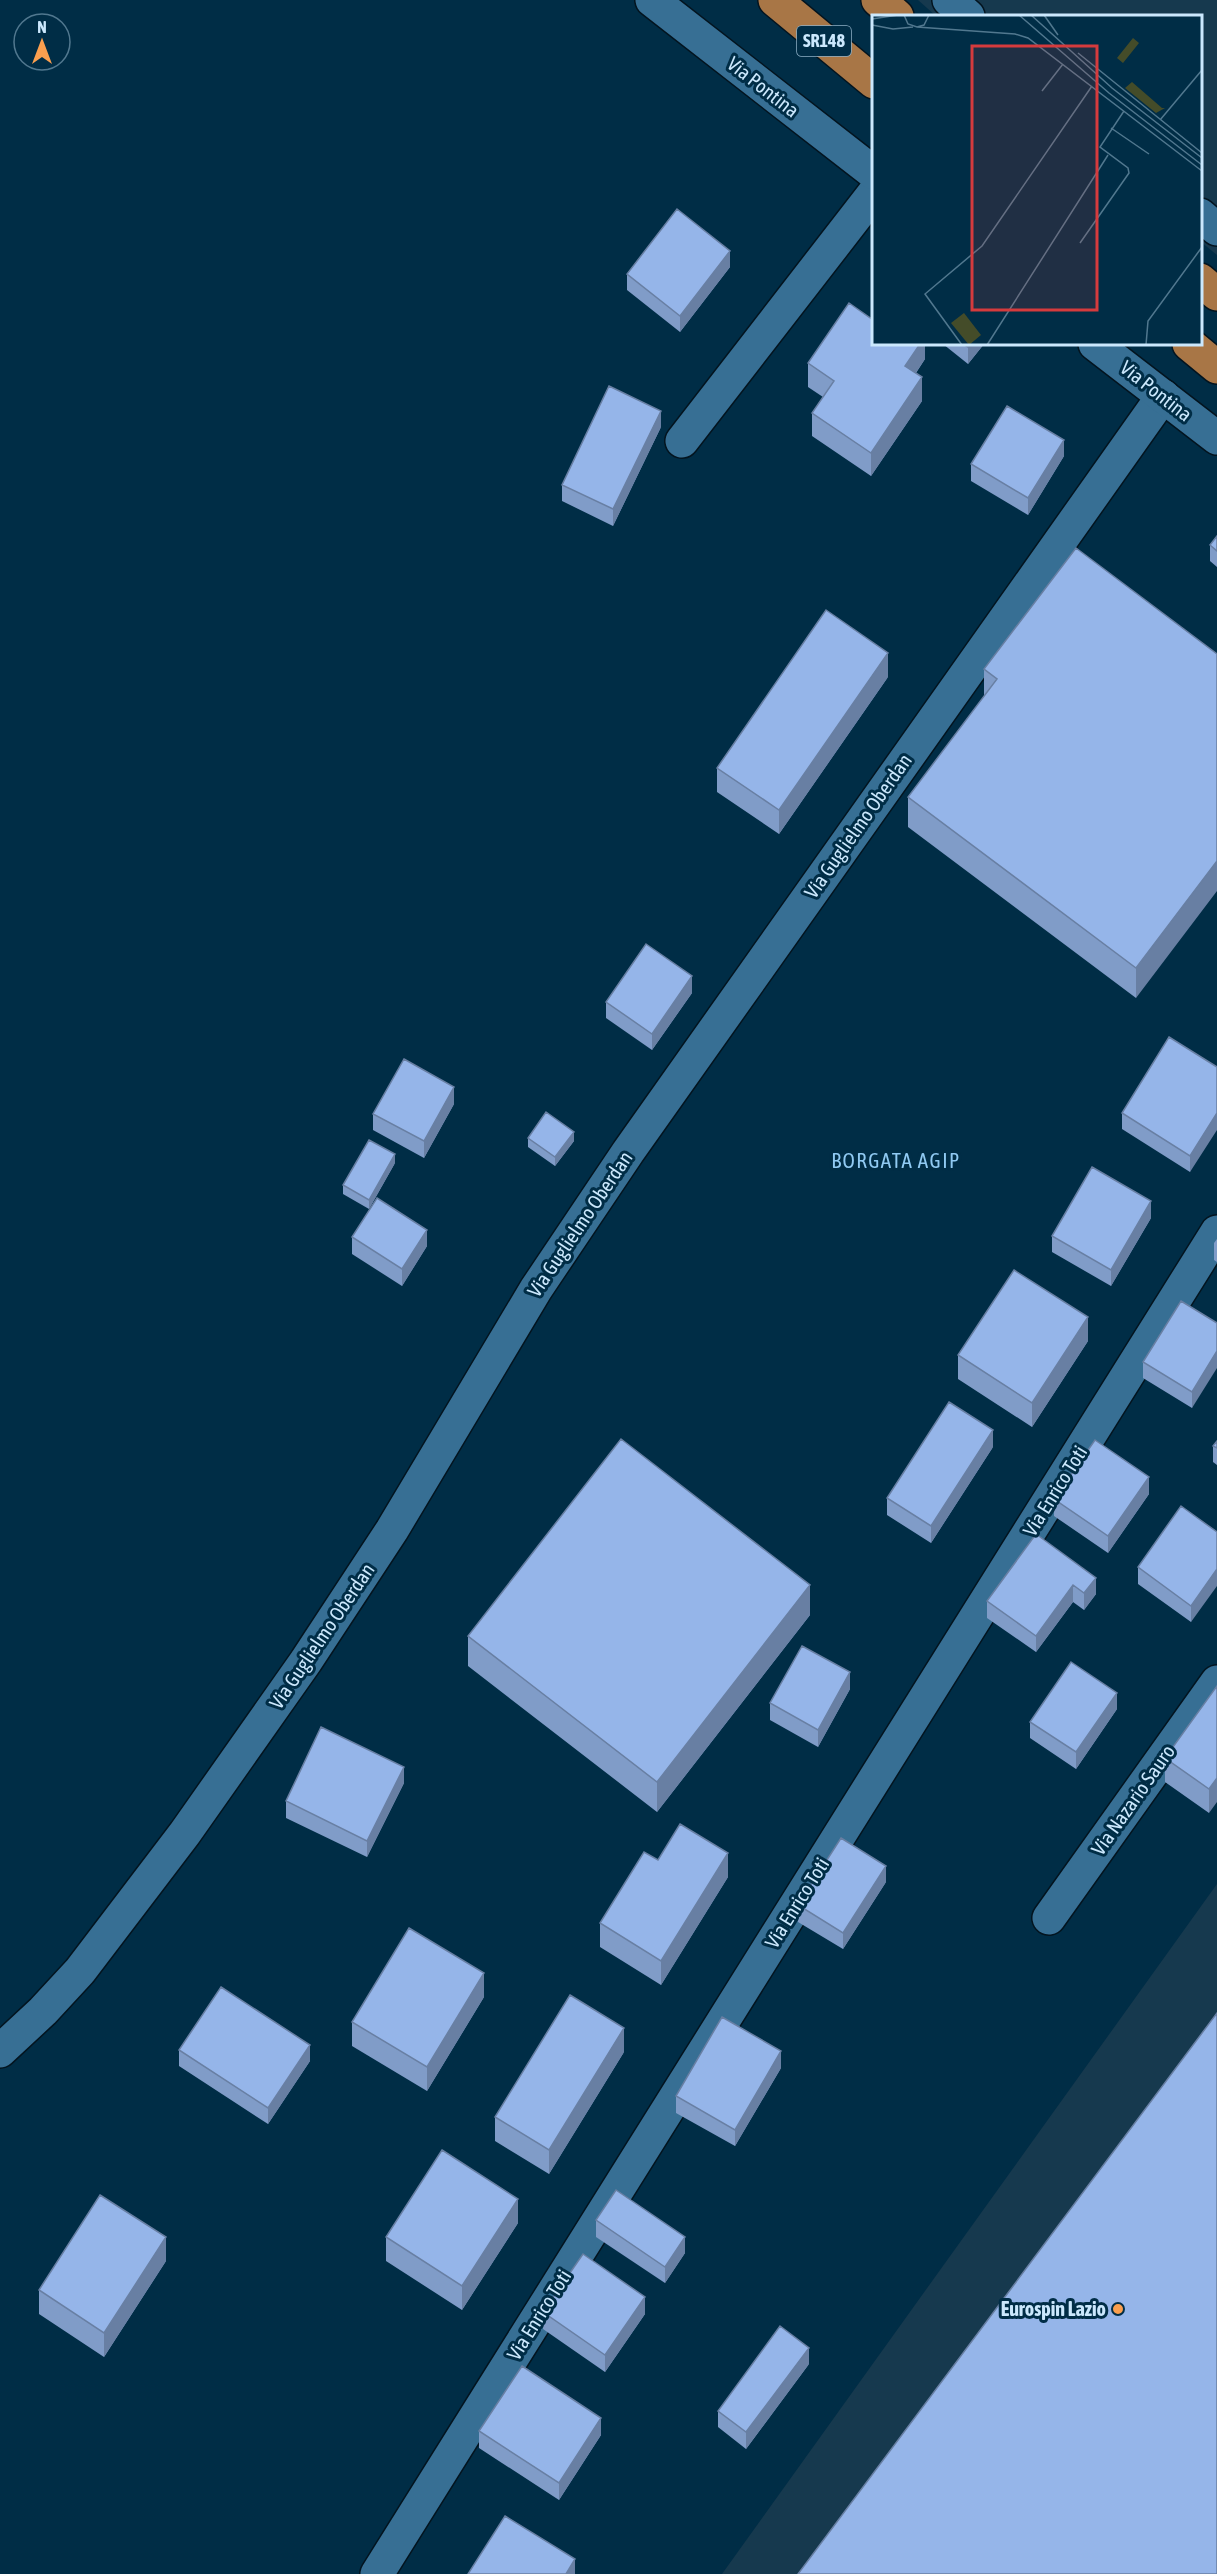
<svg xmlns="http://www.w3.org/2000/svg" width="1217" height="2574" viewBox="0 0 1217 2574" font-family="'Asap Condensed',sans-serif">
<rect width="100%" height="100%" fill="#002d46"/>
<path fill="#16394e" d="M918 0H1217V255L1201 242 1200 16H936Z
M1217 1884V2574H722Z"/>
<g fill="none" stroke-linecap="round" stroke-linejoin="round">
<defs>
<path id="minor" d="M682 441 874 193
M1049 1918 1217 1682
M0 2051 43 2011 80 1971 185 1833 306 1661 392 1530 536 1289 628 1152 1163 396
M377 2574 1217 1232"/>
<path id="tertiary" d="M652 0 874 173
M949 0 968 16
M1200 215 1217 229
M1095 344 1217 438"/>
<path id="trunk" d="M775 0 874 82
M878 0 897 16
M1200 280 1217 294
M1189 344 1217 367"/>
</defs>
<use href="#minor" stroke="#03141f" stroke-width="36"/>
<use href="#tertiary" stroke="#03141f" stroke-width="36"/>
<use href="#trunk" stroke="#03141f" stroke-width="36"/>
<use href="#minor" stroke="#376f94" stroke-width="33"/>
<use href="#tertiary" stroke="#376f94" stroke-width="33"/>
<use href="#trunk" stroke="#a87646" stroke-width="33"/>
</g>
<path fill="#809cc8" d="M730 267 680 332 627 290V274Z
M873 344H925V359L916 373 922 401 871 476 812 436V413L823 397 808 387V363Z
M943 344H984L968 364Z
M661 427 613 526 562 501V485Z
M1064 456 1028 515 971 481V464Z
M1217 536V567L1210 561V545Z
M1217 654 1136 998 908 827V797L984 697V669Z
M888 677 779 834 717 792V768Z
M692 993 652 1050 606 1018V1002Z
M1217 1067 1190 1172 1122 1129V1113Z
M454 1104 424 1158 373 1130V1114Z
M528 1138 574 1141 555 1166 528 1147Z
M395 1163 369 1209 343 1194V1185Z
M1151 1218 1111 1286 1052 1252V1236Z
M352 1237 427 1246 402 1286 352 1254Z
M1217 1239V1262L1214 1260V1243Z
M1217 1323 1192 1408 1143 1378V1362Z
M1088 1341 1032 1427 958 1379V1355Z
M1217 1441V1465L1213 1462V1446Z
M993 1447 931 1543 887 1515V1498Z
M1149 1494 1108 1553 1054 1516V1499Z
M1217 1532 1191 1622 1138 1584V1567Z
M1036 1534 1096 1594 1084 1610 1073 1602 1036 1652 987 1618V1601Z
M810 1615 657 1812 468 1666V1636Z
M1217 1686 1209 1813 1165 1782V1758Z
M850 1689 818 1747 770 1720V1703Z
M1117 1709 1076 1769 1030 1738V1722Z
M404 1783 367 1857 286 1818V1801Z
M658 1860 728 1877 661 1985 600 1947V1923Z
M886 1882 843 1949 798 1922V1905Z
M484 1997 427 2091 352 2046V2022Z
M179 2050 310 2061 268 2124 179 2066Z
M624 2052 549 2174 495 2141V2117Z
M781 2068 735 2146 676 2113V2096Z
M596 2220 685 2253 665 2283 596 2237Z
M518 2223 462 2310 386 2261V2237Z
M166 2261 104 2357 39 2314V2290Z
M543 2312 645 2314 605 2372 543 2329Z
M809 2364 746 2449 718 2427V2411Z
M479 2431 601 2435 559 2500 479 2448Z"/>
<path fill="#687fa3" d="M730 251V267L680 332V316Z
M920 344H925V359L905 389V366Z
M971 344H984L968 364V347Z
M922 377V401L871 476V453Z
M661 411V427L613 526V509Z
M1064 440V456L1028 515V498Z
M888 653V677L779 834V810Z
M1217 861V891L1136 998V968Z
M692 976V993L652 1050V1034Z
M454 1087V1104L424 1158V1141Z
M1217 1113V1130L1190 1172V1156Z
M574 1132V1141L555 1166V1157Z
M395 1154V1163L369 1209V1200Z
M1151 1201V1218L1111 1286V1270Z
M427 1230V1246L402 1286V1269Z
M1088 1317V1341L1032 1427V1403Z
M1217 1351V1368L1192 1408V1392Z
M993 1430V1447L931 1543V1526Z
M1149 1477V1494L1108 1553V1536Z
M1217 1569V1586L1191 1622V1606Z
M1096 1578V1594L1084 1610V1593Z
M810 1585V1615L657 1812V1782Z
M1073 1585V1602L1036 1652V1636Z
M850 1672V1689L818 1747V1730Z
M1117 1693V1709L1076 1769V1752Z
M404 1767V1783L367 1857V1841Z
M1217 1778V1802L1209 1813V1789Z
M728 1853V1877L661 1985V1961Z
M886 1866V1882L843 1949V1933Z
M484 1973V1997L427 2091V2067Z
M624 2028V2052L549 2174V2150Z
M310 2045V2061L268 2124V2108Z
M781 2051V2068L735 2146V2130Z
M518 2199V2223L462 2310V2286Z
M166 2237V2261L104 2357V2333Z
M685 2237V2253L665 2283V2267Z
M645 2297V2314L605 2372V2355Z
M809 2348V2364L746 2449V2432Z
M601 2418V2435L559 2500V2483Z
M575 2559V2574H566Z"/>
<path fill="#95b5e9" stroke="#687fa3" stroke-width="1.5" d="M677 209 730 251 680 316 627 274Z
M849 303 873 320V344H920L905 366 922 377 871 453 812 413 834 381 808 363Z
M963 344H971L968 347Z
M609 386 661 411 613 509 562 485Z
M1007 406 1064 440 1028 498 971 464Z
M1217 536V551L1210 545Z
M1076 548 1217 654V861L1136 968 908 797 997 679 984 669Z
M826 610 888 653 779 810 717 768Z
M646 944 692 976 652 1034 606 1002Z
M1169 1037 1217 1067V1113L1190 1156 1122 1113Z
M404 1059 454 1087 424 1141 373 1114Z
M546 1112 574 1132 555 1157 528 1138Z
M369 1140 395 1154 369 1200 343 1185Z
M1092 1167 1151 1201 1111 1270 1052 1236Z
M377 1198 427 1230 402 1269 352 1237Z
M1014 1270 1088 1317 1032 1403 958 1355Z
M1181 1301 1217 1323V1351L1192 1392 1143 1362Z
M949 1402 993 1430 931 1526 887 1498Z
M621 1439 810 1585 657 1782 468 1636Z
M1095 1440 1149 1477 1108 1536 1054 1499Z
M1217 1441V1448L1213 1446Z
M1181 1506 1217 1532V1569L1191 1606 1138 1567Z
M1036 1534 1096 1578 1084 1593 1073 1585 1036 1636 987 1601Z
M802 1646 850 1672 818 1730 770 1703Z
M1071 1662 1117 1693 1076 1752 1030 1722Z
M1217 1686V1778L1209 1789 1165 1758Z
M321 1727 404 1767 367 1841 286 1801Z
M680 1824 728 1853 661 1961 600 1923 644 1852 658 1860Z
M841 1838 886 1866 843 1933 798 1905Z
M409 1928 484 1973 427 2067 352 2022Z
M221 1987 310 2045 268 2108 179 2050Z
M570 1995 624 2028 549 2150 495 2117Z
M1217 2013V2574H798Z
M722 2017 781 2051 735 2130 676 2096Z
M442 2150 518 2199 462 2286 386 2237Z
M616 2190 685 2237 665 2267 596 2220Z
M100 2195 166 2237 104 2333 39 2290Z
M583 2254 645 2297 605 2355 543 2312Z
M780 2326 809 2348 746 2432 718 2411Z
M522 2366 601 2418 559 2483 479 2431Z
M505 2516 575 2559 566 2574H468Z"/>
<circle fill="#fa9f4f" stroke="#002d46" stroke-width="2" cx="1118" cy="2309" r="6"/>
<g text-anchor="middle" stroke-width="6" stroke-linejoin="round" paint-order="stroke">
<rect fill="#002d46" stroke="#8eb0c6" stroke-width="1.5" x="797" y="26" width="54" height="30" rx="4.5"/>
<g font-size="18" font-weight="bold" fill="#cbe8fd">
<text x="824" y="47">SR148</text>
</g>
<g font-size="20" fill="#cbe8fd" stroke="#002d46">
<text transform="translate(763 87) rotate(38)" y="7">Via Pontina</text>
<text transform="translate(1156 391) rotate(38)" y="7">Via Pontina</text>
<text transform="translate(858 826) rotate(-55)" y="7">Via Guglielmo Oberdan</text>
<text transform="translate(580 1224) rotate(-56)" y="7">Via Guglielmo Oberdan</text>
<text transform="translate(1055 1491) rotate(-58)" y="7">Via Enrico Toti</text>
<text transform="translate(322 1636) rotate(-56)" y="7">Via Guglielmo Oberdan</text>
<text transform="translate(1133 1800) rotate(-55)" y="7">Via Nazario Sauro</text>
<text transform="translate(797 1903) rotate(-58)" y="7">Via Enrico Toti</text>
<text transform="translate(539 2315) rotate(-58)" y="7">Via Enrico Toti</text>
</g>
<g font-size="20" font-weight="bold" fill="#cbe8fd" stroke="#002d46" text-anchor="end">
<text x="1106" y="2316">Eurospin Lazio</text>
</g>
<g font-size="21" letter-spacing="1.5" fill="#90caf3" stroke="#002d46">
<text x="896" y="1168">BORGATA AGIP</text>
</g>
</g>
<g transform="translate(872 15)">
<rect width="330" height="330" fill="#002d46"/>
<path d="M261 23 267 28 251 48 245 43ZM260 67 290 93H293L284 98 253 73ZM92 298 109 320 97 330 79 308Z" fill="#444c29"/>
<path fill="none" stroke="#51788f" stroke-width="1.5" d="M32 0 36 9 45 12 52 10 57 0M147 0 237 78 330 150M159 0 240 73 330 143M172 0 186 20M0 4 26 0M0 10 21 14 41 12M45 12 143 19 156 23 330 156M206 38 330 138M170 76 191 49M288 105 330 55M239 113 277 139M208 228 257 158 256 153 228 132 252 96M90 330 53 279 110 231 220 71M115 330 236 140M274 330 276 306 330 232"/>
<path fill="#d53b3d" fill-opacity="0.15" stroke="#d53b3d" stroke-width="3" d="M100 31H225V295H100Z"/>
<rect width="330" height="330" fill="none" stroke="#cbe8fd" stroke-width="3"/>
</g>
<g transform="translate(42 42)"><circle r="28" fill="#002d46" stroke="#51788f" stroke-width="1.5"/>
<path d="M0-4.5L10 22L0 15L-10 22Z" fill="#fa9f4f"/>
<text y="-9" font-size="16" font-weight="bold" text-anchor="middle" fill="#cbe8fd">N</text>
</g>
</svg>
